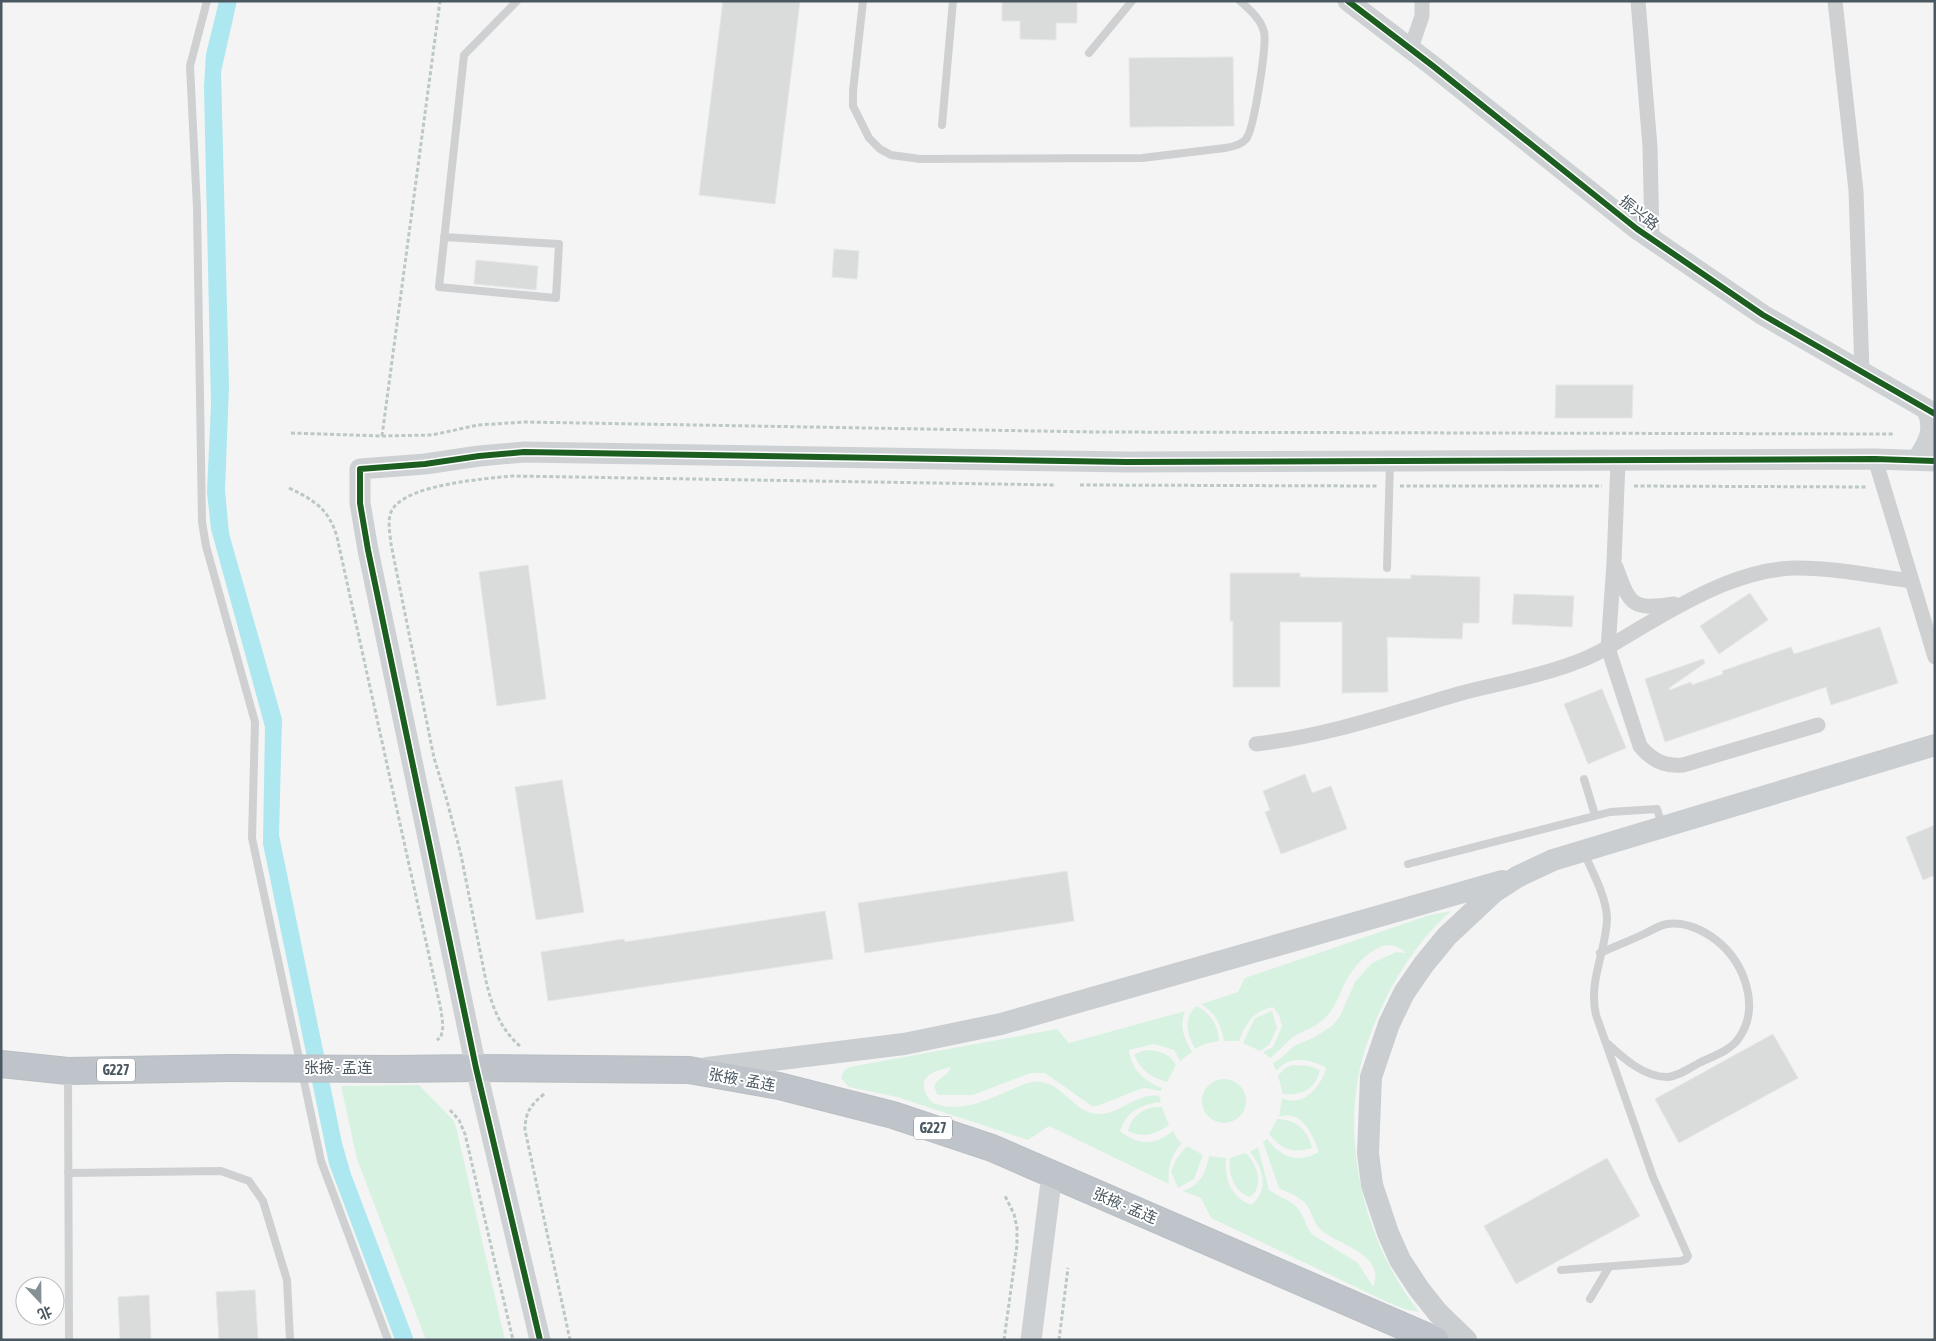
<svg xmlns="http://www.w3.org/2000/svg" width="1936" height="1341" viewBox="0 0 1936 1341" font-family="'Asap Condensed','Noto Sans SC',sans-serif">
<rect width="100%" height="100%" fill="#f4f4f4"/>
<path fill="#d8f2e1" d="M1451 911C1425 934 1406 961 1389 992 1376 1018 1365 1044 1359 1073 1343 1154 1368 1247 1419 1312L1404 1309 1385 1301 1211 1218 1201 1198 1183 1191C1200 1185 1206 1173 1209 1156L1226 1158C1224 1178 1231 1197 1251 1205 1270 1191 1263 1167 1250 1152L1258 1147 1269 1190C1279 1197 1292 1200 1299 1210 1305 1218 1306 1228 1313 1235L1358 1263 1373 1287C1386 1253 1339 1246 1321 1230 1314 1224 1313 1215 1308 1207 1302 1197 1289 1193 1279 1188L1263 1142 1267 1139C1282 1158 1297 1164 1319 1152 1313 1135 1302 1109 1279 1117L1282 1098C1303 1108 1321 1087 1326 1068 1310 1059 1290 1055 1276 1071L1273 1063 1281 1058 1294 1046 1315 1037 1333 1025 1340 1016 1355 982 1372 963 1396 952 1406 953C1386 933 1363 956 1350 974 1341 987 1338 1005 1326 1017 1317 1027 1304 1030 1293 1037 1285 1043 1279 1052 1270 1058L1263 1052 1273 1047 1282 1026 1279 1015 1273 1007C1253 1011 1246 1023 1239 1041H1224C1221 1025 1216 1013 1201 1004L1238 992 1245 978 1430 915Z
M1196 1006C1209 1011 1219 1026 1219 1041L1204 1044 1195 1049C1187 1034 1183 1019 1196 1006Z
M1185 1011C1179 1026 1184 1038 1192 1052L1180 1061 1174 1050 1154 1044 1129 1050C1131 1069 1144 1081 1162 1088L1161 1091 1145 1088 1140 1089 1097 1106H1092L1045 1073H1030L973 1095H940L937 1094 934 1086C938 1077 949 1076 951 1067 937 1071 917 1074 926 1094 928 1098 931 1103 936 1104 963 1113 989 1099 1013 1089 1022 1085 1032 1080 1042 1082 1064 1086 1075 1113 1098 1114 1120 1115 1137 1092 1159 1096L1161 1102C1140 1105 1128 1110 1120 1131 1140 1146 1153 1146 1173 1131L1178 1140 1182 1143C1171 1156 1167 1167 1169 1184L1049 1126 1028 1140 897 1097 849 1087 841 1078 845 1069 855 1066 1057 1029 1069 1043Z
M1272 1011 1277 1028 1269 1045 1260 1051 1243 1043 1255 1018Z
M1148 1050C1159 1051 1171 1054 1176 1065L1167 1082C1150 1077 1142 1071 1134 1055L1140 1052Z
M1293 1065 1309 1066 1320 1070C1316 1089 1301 1096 1283 1094L1278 1076 1285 1068Z
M1202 1101a22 22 0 1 1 44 0a22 22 0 1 1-44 0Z
M419 1085 453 1120 456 1127 505 1340H426L357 1159 341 1086Z
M1154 1107H1162L1169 1125C1154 1135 1144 1138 1128 1131 1131 1117 1141 1110 1154 1107Z
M1277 1119C1296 1119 1308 1130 1312 1148 1293 1154 1281 1149 1269 1134Z
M1187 1146 1203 1155 1194 1179 1178 1188 1171 1171 1177 1158Z
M1246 1153C1257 1164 1265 1186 1250 1197 1234 1192 1228 1174 1230 1158Z"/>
<path fill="#ade7f0" d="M219 1H237L221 72 229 386 225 490 227 512 229 533 234 551 282 719 279 835 342 1143 351 1174 414 1340H395L329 1164 263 844 265 727 211 529 207 492 211 404 204 87 206 54Z"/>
<path fill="#dadcdc" stroke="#e5e6e7" d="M723 1H800L775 204 699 195Z
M1002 1H1077V23H1056V40L1020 39V21H1002Z
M1233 57 1234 126 1130 127 1129 58Z
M834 249 859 251 857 279 832 277Z
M476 260 538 266 536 290 474 284Z
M1556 385H1633L1632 418H1555Z
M528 565 546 699 497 706 479 572Z
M1230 573H1300V577L1411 579V575L1480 577 1479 623H1463L1462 639 1387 637 1388 692 1342 693V622H1280V687H1233V621H1230Z
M1750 593 1768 620 1719 654 1700 626Z
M1514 594 1574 596 1572 627 1512 624Z
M1880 627 1898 683 1831 705 1826 687 1665 742 1645 679 1703 659 1705 663 1669 688 1670 690 1691 682 1692 685 1723 674 1722 671 1791 647 1794 654Z
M1602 689 1626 748 1588 764 1564 704Z
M1305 774 1312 793 1331 786 1347 829 1281 854 1265 812 1270 810 1263 791Z
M562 780 584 912 536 920 515 787Z
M1935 825V875L1923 880 1906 837Z
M1067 871 1074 921 865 953 858 903Z
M825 911 833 959 548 1001 541 952 624 939 625 942Z
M1773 1034 1798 1078 1679 1143 1655 1099Z
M1607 1158 1640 1216 1516 1284 1484 1226Z
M255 1290 258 1340H219L216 1292Z
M149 1295 151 1340H120L118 1297Z"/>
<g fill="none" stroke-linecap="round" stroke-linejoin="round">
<defs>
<path id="highway" d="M1 1064 68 1071 230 1068
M394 1069 476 1068 689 1070 779 1086 893 1115 992 1148 1435 1340"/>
</defs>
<use href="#highway" stroke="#b9bec3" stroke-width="28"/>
<path stroke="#bbc8c3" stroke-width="3" stroke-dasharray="4 2.5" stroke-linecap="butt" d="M291 433 382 436 432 435 478 425 525 422 1094 432 1894 434
M382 436 440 1
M1080 485 1377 486
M1400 486H1602
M1634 486 1866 487
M289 488C314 500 329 509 337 537L441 1010 443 1026 441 1037 437 1040
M520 1046C500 1029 492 1006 486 981L461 855 446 797 434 758 391 544C390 533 386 516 394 507 413 484 483 479 512 476L1055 485
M544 1094C531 1105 525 1112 525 1130L570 1340
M450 1110 459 1120 465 1134 513 1340
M1004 1340 1017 1245V1228L1014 1214 1005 1196
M1059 1340 1068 1268"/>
<path stroke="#ced0d2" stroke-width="8" d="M207 1 190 66 197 208 202 522 206 546 255 722 252 838 321 1161 388 1340
M863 1 853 91V106L869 138 880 149 891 155 920 159 1142 158 1225 148C1232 147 1241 145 1246 139 1254 130 1267 44 1264 32 1261 19 1249 9 1240 1
M1089 53 1132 1
M942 125 953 1
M444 237 559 244 556 298 439 287 464 55 517 1
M1387 568 1390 462
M1584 779 1595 815
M1408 864 1610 812 1657 809 1662 825
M1600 953C1616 946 1631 940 1646 933 1652 930 1660 925 1667 924 1684 921 1703 930 1716 940 1744 962 1761 1006 1739 1038 1731 1050 1714 1056 1701 1062 1691 1067 1678 1077 1667 1077 1644 1077 1623 1058 1608 1044
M68 1075 69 1340
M68 1173 221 1171 249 1181 263 1201 287 1280 290 1340
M1561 1270 1681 1261 1686 1259 1688 1256 1653 1177 1596 1015C1588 981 1606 952 1607 919 1607 898 1592 871 1584 853
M1590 1299 1609 1267"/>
<path stroke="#ced0d2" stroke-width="15" d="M1638 1 1650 147 1652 240
M1835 1 1856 191 1862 371
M1411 48 1422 16V1
M1875 459 1935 657
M1618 461 1614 563 1608 648 1640 746C1651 760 1665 767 1683 765L1818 725
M1616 567C1630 606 1632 610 1674 604
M1256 744C1326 736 1390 714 1458 694 1495 684 1538 677 1574 663 1603 653 1627 635 1654 620 1697 595 1747 568 1798 568 1836 568 1874 576 1911 581"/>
<path stroke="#ced1d4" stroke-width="21" d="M1348 1 1433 66 1637 229 1763 315 1935 414
M1917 460C1928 443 1936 430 1927 410
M540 1340 476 1068 368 550 360 503V469L425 464 479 456 524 452 1127 462 1875 459 1935 461
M1031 1340 1052 1174"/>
<path stroke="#caced1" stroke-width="22" d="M707 1068 904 1044 1001 1024 1502 881
M1466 1340 1438 1313 1419 1289 1400 1260 1388 1233 1372 1185 1368 1153 1371 1077 1389 1024 1404 993 1424 964 1447 936 1494 892 1517 877 1553 860 1583 851 1935 745"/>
<use href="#highway" stroke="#bec4c9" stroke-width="26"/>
<defs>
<path id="highway-bridge" d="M230 1068 394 1069"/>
</defs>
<use href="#highway-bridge" stroke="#b9bec3" stroke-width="28" stroke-linecap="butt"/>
<use href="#highway-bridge" stroke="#bec4c9" stroke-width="26"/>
<defs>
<path id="cycleway" d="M1348 1 1433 66 1637 229 1763 315 1935 414
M540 1340 476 1068 368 550 360 503V469L425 464 479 456 524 452 1127 462 1875 459 1935 461"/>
</defs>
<use href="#cycleway" stroke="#fff" stroke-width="9"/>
<use href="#cycleway" stroke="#1b5e20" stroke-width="6"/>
</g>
<g text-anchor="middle" stroke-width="4" stroke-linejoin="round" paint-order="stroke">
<g fill="#fff" stroke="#808a90" stroke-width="1">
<rect x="97" y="1058.5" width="38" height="23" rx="4"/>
<rect x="914" y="1116.5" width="38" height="23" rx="4"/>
</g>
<g font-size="14" font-weight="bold" fill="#4a5861">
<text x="116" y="1075">G227</text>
<text x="933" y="1133">G227</text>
</g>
<g font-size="15" fill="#4a5861" stroke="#fff">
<text transform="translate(1639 213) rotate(39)" y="5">振兴路</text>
<text x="338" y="1073">张掖 - 孟连</text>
<text transform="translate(742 1080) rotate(10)" y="5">张掖 - 孟连</text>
<text transform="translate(1125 1206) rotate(23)" y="5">张掖 - 孟连</text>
</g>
</g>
<rect width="1936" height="1341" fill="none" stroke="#4a5861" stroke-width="5"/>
<g transform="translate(40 1301) rotate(158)"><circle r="24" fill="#ffffff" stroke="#b7bcc0"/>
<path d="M0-4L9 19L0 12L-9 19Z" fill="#868f94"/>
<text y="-8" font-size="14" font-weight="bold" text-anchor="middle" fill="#4a5861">北</text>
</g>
</svg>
